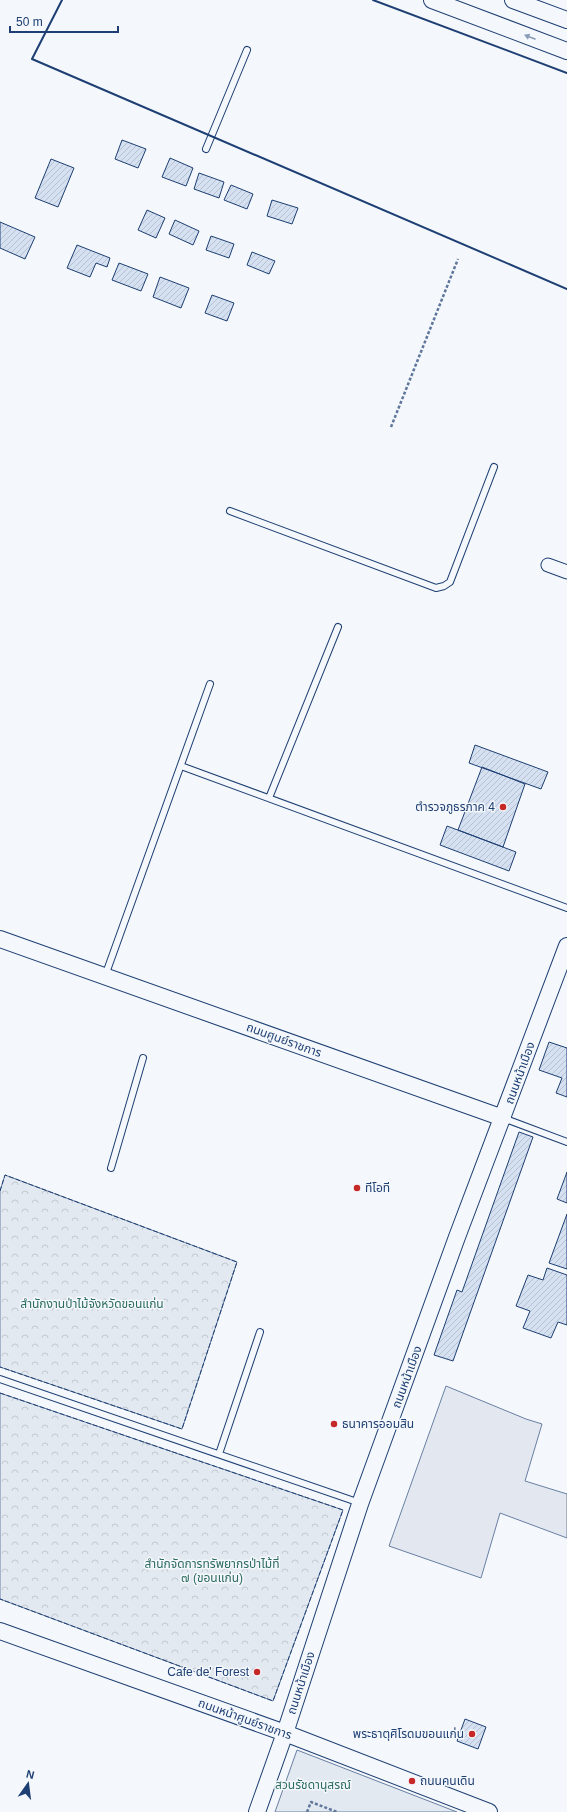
<svg xmlns="http://www.w3.org/2000/svg" width="567" height="1812" viewBox="0 0 567 1812" font-family="Helvetica,'Noto Sans Thai',sans-serif">
<defs>
<pattern id="forest-crowns" width="20" height="18" patternUnits="userSpaceOnUse"><rect width="20" height="18" fill="#e3e9f0"/><path d="M2 6a3 3 0 1 1 6 0M12 15a3 3 0 1 1 6 0" fill="none" stroke="#c2c9d1"/></pattern>
<pattern id="building-hatch" width="6" height="6" patternUnits="userSpaceOnUse"><rect width="6" height="6" fill="#d5e0f0"/><path d="M-1 1l2-2M0 6l6-6M5 7l2-2" fill="none" stroke="#b6c1d1"/></pattern>
</defs>
<rect width="100%" height="100%" fill="#f4f7fb"/>
<path fill="#e3e9f0" stroke="#687fa3" d="M297 1750 457 1812H275Z"/>
<path fill="url(#forest-crowns)" stroke="#687fa3" d="M5 1175 237 1262 182 1429 0 1367V1191Z
M0 1393 343 1510 273 1701 0 1599Z"/>
<path fill="#e3e8f0" stroke="#687fa3" d="M446 1386 526 1419 542 1424 525 1481 567 1494V1538L500 1513 481 1578 389 1546Z"/>
<path fill="url(#building-hatch)" stroke="#1d3f73" d="M122 140 146 149 138 168 115 159Z
M170 158 193 168 186 186 162 177Z
M51 159 74 168 58 207 35 198Z
M199 173 224 182 219 198 194 189Z
M231 185 253 194 247 209 224 200Z
M272 200 298 208 292 224 267 216Z
M147 210 165 218 156 238 138 230Z
M175 220 199 231 193 245 169 234Z
M0 222 35 237 25 259 0 248Z
M211 236 234 244 229 258 206 250Z
M77 245 110 258 107 267 96 263 90 277 67 268Z
M252 252 275 261 269 274 247 265Z
M119 263 148 274 141 291 112 280Z
M160 277 189 288 181 308 153 297Z
M212 295 234 303 227 321 205 313Z
M475 745 548 772 541 789 469 763Z
M482 767 525 784 503 847 458 830Z
M447 826 516 852 509 871 440 845Z
M549 1042 567 1048V1097L556 1093 562 1078 539 1070Z
M519 1132 533 1137 453 1361 434 1355 457 1290 462 1292Z
M567 1172V1203L557 1199Z
M567 1214V1269L549 1263Z
M547 1268 567 1275V1325L558 1322 551 1338 523 1328 530 1311 516 1306 528 1275 543 1280Z
M465 1719 486 1727 478 1749 457 1741Z"/>
<g fill="none" stroke-linecap="round" stroke-linejoin="round">
<defs>
<path id="service" d="M206 149 247 50
M230 511 436 588 444 586 450 582 494 467
M181 766 567 908
M269 798 338 627
M105 976 210 684
M503 1118 567 1142
M111 1168 143 1058
M0 1379 360 1503
M219 1454 260 1332"/>
<path id="minor" d="M548 565 567 572"/>
<path id="tertiary" d="M432 0 567 51
M513 0 567 20
M0 939 503 1118
M0 1631 285 1733 489 1812
M257 1812 285 1733 360 1504 457 1237 567 946"/>
</defs>
<use href="#service" stroke="#1d3f73" stroke-width="8"/>
<use href="#minor" stroke="#1d3f73" stroke-width="15"/>
<use href="#tertiary" stroke="#1d3f73" stroke-width="18"/>
<path stroke="#5e769c" stroke-width="2.5" stroke-dasharray="3 2" stroke-linecap="butt" d="M391 427 458 259
M307 1812 311 1802 337 1812"/>
<use href="#service" stroke="#f4f7fb" stroke-width="6"/>
<use href="#minor" stroke="#f4f7fb" stroke-width="13"/>
<use href="#tertiary" stroke="#f4f7fb" stroke-width="16"/>
<path stroke="#1d3f73" stroke-width="1" stroke-dasharray="5 2" stroke-linecap="butt" d="M0 1191 5 1175 237 1262 182 1429 0 1367
M0 1393 343 1510 273 1701 0 1599"/>
<path stroke="#1d3f73" stroke-width="2" d="M62 0 32 59 567 289
M373 0 567 73"/>
</g>
<defs><path id="oneway-solid" d="M-6-.8H1V-3.2L6.5 0L1 3.2V.8H-6Z"/></defs>
<use fill="#889bb7" href="#oneway-solid" transform="translate(530 37) rotate(-159)"/>
<g fill="#c62828" stroke="#f4f7fb" stroke-width="1.5">
<circle cx="503" cy="807" r="4"/>
<circle cx="357" cy="1188" r="4"/>
<circle cx="334" cy="1424" r="4"/>
<circle cx="257" cy="1672" r="4"/>
<circle cx="472" cy="1734" r="4"/>
<circle cx="412" cy="1781" r="4"/>
</g>
<g text-anchor="middle" stroke-width="3" stroke-linejoin="round" paint-order="stroke">
<g font-size="12" fill="#1d3f73" stroke="#f4f7fb" text-anchor="end">
<text x="495" y="811">ตำรวจภูธรภาค 4</text>
<text x="365" y="1192" text-anchor="start">ทีโอที</text>
<text x="342" y="1428" text-anchor="start">ธนาคารออมสิน</text>
<text x="249" y="1676">Cafe de' Forest</text>
<text x="464" y="1738">พระธาตุศิโรดมขอนแก่น</text>
<text x="420" y="1785" text-anchor="start">ถนนคนเดิน</text>
</g>
<g font-size="12" fill="#1d3f73" stroke="#f4f7fb">
<text transform="translate(284 1040) rotate(20)" y="4">ถนนศูนย์ราชการ</text>
<text transform="translate(520 1073) rotate(-70)" y="4">ถนนหน้าเมือง</text>
<text transform="translate(407 1377) rotate(-70)" y="4">ถนนหน้าเมือง</text>
<text transform="translate(301 1683) rotate(-72)" y="4">ถนนหน้าเมือง</text>
<text transform="translate(245 1719) rotate(20)" y="4">ถนนหน้าศูนย์ราชการ</text>
</g>
<g font-size="12" fill="#2c6c60" stroke="#f4f7fb">
<text x="92" y="1308">สำนักงานป่าไม้จังหวัดขอนแก่น</text>
<text x="212" y="1568">สำนักจัดการทรัพยากรป่าไม้ที่<tspan x="212" dy="14">๗ (ขอนแก่น)</tspan></text>
<text x="313" y="1789">สวนรัชดานุสรณ์</text>
</g>
</g>
<g transform="translate(28 1784) rotate(14)" stroke="#f4f7fb" stroke-width="3" paint-order="stroke">
<path d="M0-3L7 15L0 10L-7 15Z" fill="#1d3f73"/>
<text y="-6" font-size="11" font-weight="bold" text-anchor="middle" fill="#1d3f73">N</text>
</g>
<path d="M10 26v6h108v-6" fill="none" stroke="#1d3f73" stroke-width="2"/>
<text x="16" y="26" font-size="12" fill="#1d3f73" stroke="#f4f7fb" stroke-width="3" paint-order="stroke">50 m</text>
</svg>
